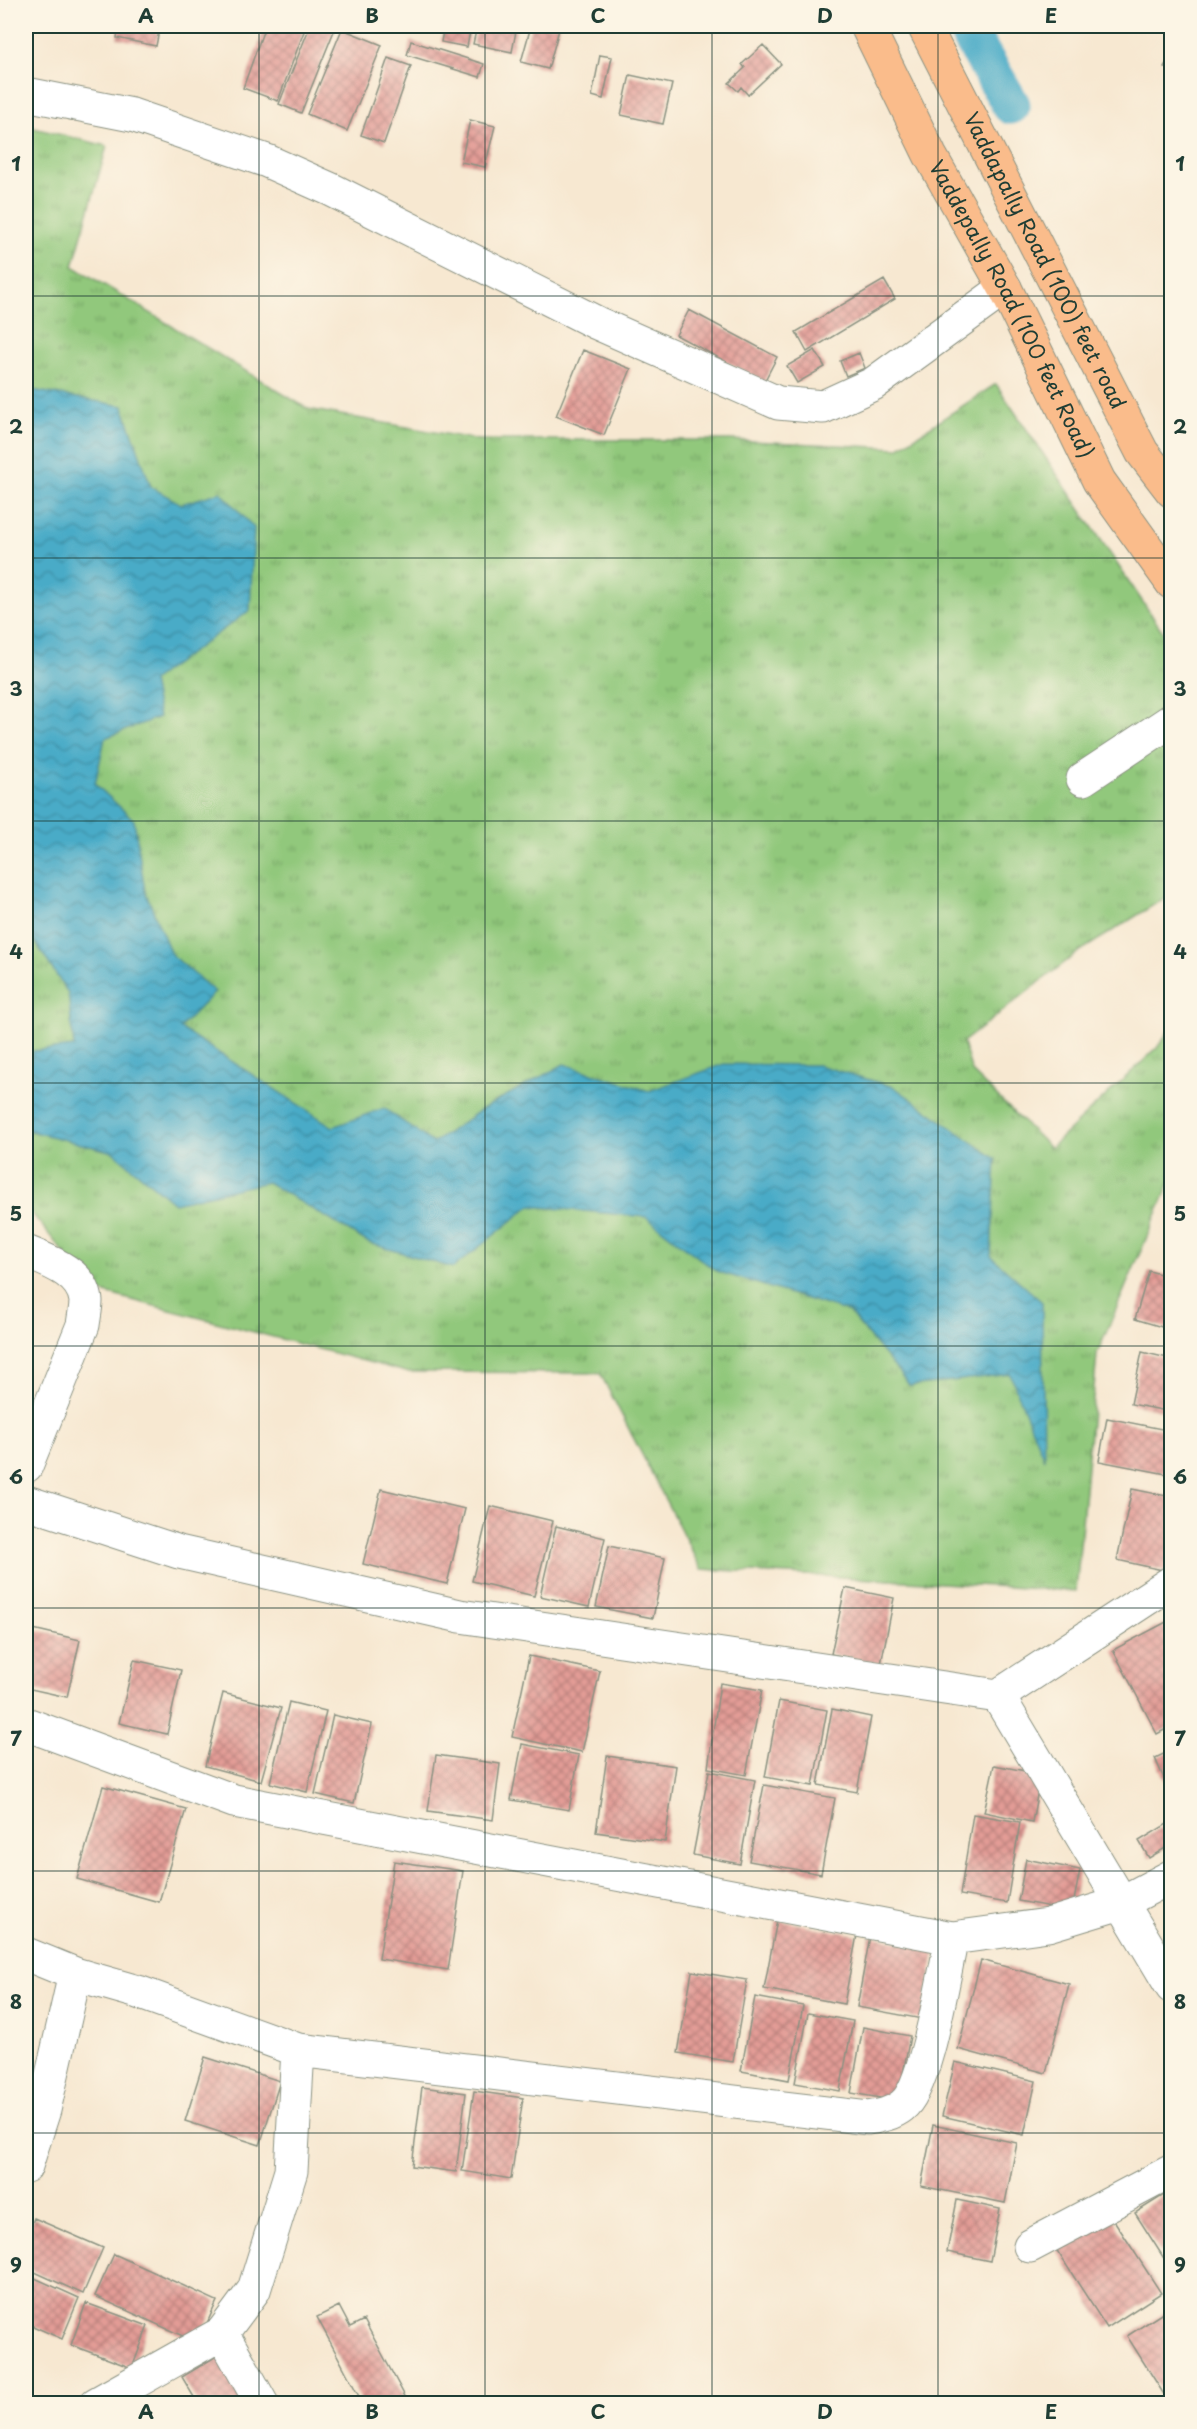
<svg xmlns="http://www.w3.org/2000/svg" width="1197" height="2429" viewBox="0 0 1197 2429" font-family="'Playpen Sans',sans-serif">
<defs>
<pattern id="grass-tufts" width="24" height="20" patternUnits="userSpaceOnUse" patternTransform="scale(1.5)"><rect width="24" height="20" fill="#91c87b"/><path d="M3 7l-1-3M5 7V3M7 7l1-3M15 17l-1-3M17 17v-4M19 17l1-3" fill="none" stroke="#76a466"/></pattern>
<pattern id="water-waves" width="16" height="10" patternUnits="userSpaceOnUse" patternTransform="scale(1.5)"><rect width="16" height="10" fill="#48abc7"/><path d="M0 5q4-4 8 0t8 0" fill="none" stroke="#3b8ca2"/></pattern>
<pattern id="building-cross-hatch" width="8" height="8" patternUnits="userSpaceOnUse" patternTransform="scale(1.5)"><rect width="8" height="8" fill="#e39c96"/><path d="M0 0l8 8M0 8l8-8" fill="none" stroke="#b7807b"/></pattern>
</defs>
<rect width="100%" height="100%" fill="#fcf5e5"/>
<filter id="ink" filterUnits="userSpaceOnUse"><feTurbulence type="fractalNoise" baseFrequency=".0167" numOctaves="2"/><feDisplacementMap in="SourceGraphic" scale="12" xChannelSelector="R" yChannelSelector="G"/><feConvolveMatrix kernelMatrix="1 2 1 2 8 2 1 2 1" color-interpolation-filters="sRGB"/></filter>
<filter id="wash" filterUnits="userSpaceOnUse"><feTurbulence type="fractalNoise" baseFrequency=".008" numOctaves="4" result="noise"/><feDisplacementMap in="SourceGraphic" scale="24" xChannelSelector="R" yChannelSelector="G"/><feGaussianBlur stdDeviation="1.35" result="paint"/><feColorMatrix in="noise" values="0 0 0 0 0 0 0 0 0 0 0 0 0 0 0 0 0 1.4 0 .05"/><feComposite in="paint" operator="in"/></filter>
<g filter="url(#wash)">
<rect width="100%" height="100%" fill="#f7e8d1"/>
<path fill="url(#grass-tufts)" stroke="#588258" stroke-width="1.5" d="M26 126 107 146 73 266 308 409 478 440H730L898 448 996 384 1171 644V894L1077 953 963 1042 972 1072 1050 1148 1157 1048 1171 1028V1180L1097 1354 1076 1591 701 1569 600 1373 406 1372 94 1290 26 1206Z"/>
<path fill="url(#water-waves)" stroke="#34747e" stroke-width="1.5" d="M26 389 123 406 151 487 181 504 221 492 254 528 250 610 152 681 159 717 105 738 95 784 134 820 145 891 171 954 215 992 180 1028 333 1127 384 1108 433 1143 484 1108 564 1064 649 1091 724 1064 818 1065 894 1087 996 1159 991 1256 1042 1302 1044 1459 1010 1374 910 1386 849 1312 716 1271 646 1217 530 1206 453 1268 369 1243 267 1182 174 1203 113 1152 26 1130V1078L33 1051 74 1047 68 993 26 928Z"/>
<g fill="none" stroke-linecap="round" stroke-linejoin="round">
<path stroke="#48abc7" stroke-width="39" d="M965 26 1011 105"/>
</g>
<g id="blocks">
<path fill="url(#building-cross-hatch)" d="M119 26H160L156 46 117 38Z
M265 26H306L278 101 243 88Z
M310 26H336L301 113 279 104Z
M444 26H471L467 47 441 42Z
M477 26H517L512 52 473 44Z
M531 26H560L548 69 521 62Z
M342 29 382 45 347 131 307 114Z
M411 41 484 64 480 77 407 55Z
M763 45 781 64 748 95 741 87 738 91 729 83 745 68 742 64Z
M1172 53V71L1164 67Z
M600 55 612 57 603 99 592 96Z
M388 58 411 66 384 143 361 135Z
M630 75 672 84 663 124 621 115Z
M470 120 495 126 485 167 461 162Z
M884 280 895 299 807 352 796 332Z
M689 310 777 357 764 382 676 335Z
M583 350 631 369 604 435 556 416Z
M815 350 825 367 797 383 787 366Z
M859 353 865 368 846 376 840 361Z
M1149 1271 1172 1277V1330L1135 1319Z
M1142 1352 1172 1359V1412L1131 1404Z
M1107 1418 1172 1431V1475L1099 1461Z
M381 1489 465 1509 447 1584 363 1564Z
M1132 1489 1172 1497V1547L1167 1571 1117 1560Z
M490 1506 553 1521 534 1596 472 1581Z
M556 1526 605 1538 589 1607 540 1596Z
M609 1546 665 1558 653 1618 596 1607Z
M845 1588 894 1598 881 1664 831 1654Z
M1172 1619V1726L1157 1734 1113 1650Z
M29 1628 80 1640 67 1697 26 1688V1642Z
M529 1656 600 1671 582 1752 512 1737Z
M134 1660 181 1670 167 1734 119 1723Z
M720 1683 762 1690 746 1775 708 1768Z
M223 1693 281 1708 261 1781 205 1766Z
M779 1701 827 1710 813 1786 765 1777Z
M289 1702 326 1711 307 1792 270 1783Z
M832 1709 871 1717 857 1792 818 1785Z
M333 1715 372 1724 354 1803 315 1794Z
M522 1744 579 1755 569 1810 511 1800Z
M1172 1750V1797L1155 1758Z
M436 1755 500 1764 493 1820 428 1811Z
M607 1756 676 1766 665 1842 596 1832Z
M994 1765 1041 1774 1032 1822 984 1812Z
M709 1771 755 1780 740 1864 693 1855Z
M764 1785 835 1798 821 1874 749 1861Z
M103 1786 186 1809 159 1902 77 1879Z
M973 1814 1020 1822 1007 1903 960 1895Z
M1172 1821V1844L1149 1858 1139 1841Z
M1026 1859 1080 1870 1072 1911 1018 1901Z
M394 1861 463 1871 448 1970 379 1959Z
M777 1920 857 1935 844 2004 764 1989Z
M870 1936 936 1948 922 2019 857 2007Z
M981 1960 1069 1984 1046 2073 958 2049Z
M692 1971 747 1980 733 2062 678 2053Z
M755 1997 803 2006 789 2080 741 2071Z
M808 2013 853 2021 840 2091 795 2083Z
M863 2027 910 2036 898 2101 851 2093Z
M205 2057 280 2081 260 2145 185 2121Z
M955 2062 1036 2081 1024 2135 942 2116Z
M422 2087 466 2093 456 2172 412 2166Z
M474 2091 523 2098 511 2179 462 2171Z
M933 2125 1017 2143 1005 2203 921 2186Z
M1172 2190V2271L1135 2213Z
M957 2200 1000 2209 990 2261 947 2252Z
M1108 2211 1161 2293 1107 2328 1054 2246Z
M34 2218 103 2248 83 2294 26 2268V2238Z
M114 2254 217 2301 198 2343 95 2296Z
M26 2274 79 2298 62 2339 26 2323Z
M86 2303 148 2326 132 2368 71 2345Z
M339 2306 350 2327 364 2320 409 2404H363L317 2317Z
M1172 2307V2404H1170L1127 2336Z
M220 2354 246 2399 238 2404H198L182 2377Z"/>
</g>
</g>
<g filter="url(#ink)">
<use href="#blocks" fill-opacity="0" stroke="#8b9282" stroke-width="1.5"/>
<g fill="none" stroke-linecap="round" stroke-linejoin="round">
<defs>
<path id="minor" d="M26 94 132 115 267 161 332 190 597 323 778 403 823 407 873 384 1005 288
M1083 779 1172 720
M26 1252C48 1261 83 1272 86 1301 86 1308 84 1317 83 1325L26 1466
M26 1502 179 1552 460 1616 998 1696 1172 1987
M998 1696 1172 1582
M26 1724 234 1801 952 1938 1048 1925 1121 1903 1172 1876
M26 1954 75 1974 138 1992 298 2050 868 2118C880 2116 892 2114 902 2106 927 2088 944 1972 952 1938
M26 2166 44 2110 75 1974
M1030 2246 1172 2171
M222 2333 262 2404
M96 2404 222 2333 254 2290 291 2171 298 2050"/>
<g id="major">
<path id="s1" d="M867 26 930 155 1005 288 1099 481 1172 583"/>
<path id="s2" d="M924 26 1142 452 1172 491"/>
</g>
</defs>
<use href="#minor" stroke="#8b9282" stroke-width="35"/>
<use href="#major" stroke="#8b9282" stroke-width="35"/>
<use href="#minor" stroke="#fff" stroke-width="33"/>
<use href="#major" stroke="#fabc8b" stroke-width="33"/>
</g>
</g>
<path fill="none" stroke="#1f3d34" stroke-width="1.5" stroke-opacity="0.55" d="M259 26V2404M485 26V2404M712 26V2404M938 26V2404M26 296H1172M26 558H1172M26 821H1172M26 1083H1172M26 1346H1172M26 1608H1172M26 1871H1172M26 2133H1172"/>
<g text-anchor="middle" stroke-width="5" stroke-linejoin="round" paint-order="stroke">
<g font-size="21" fill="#1f3d34" stroke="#fcf5e5">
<text dy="7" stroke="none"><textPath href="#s2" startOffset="264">Vaddapally Road (100) feet road</textPath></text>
<text dy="7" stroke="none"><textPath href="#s1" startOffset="318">Vaddepally Road (100 feet Road)</textPath></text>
</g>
</g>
<rect width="1197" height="2429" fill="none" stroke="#fcf5e5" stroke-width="66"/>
<rect x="33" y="33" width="1131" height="2363" fill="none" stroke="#1f3d34" stroke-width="2"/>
<g font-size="20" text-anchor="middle" font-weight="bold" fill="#1f3d34">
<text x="146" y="23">A</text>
<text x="372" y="23">B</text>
<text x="598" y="23">C</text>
<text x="825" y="23">D</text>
<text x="1051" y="23">E</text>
<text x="16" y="171">1</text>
<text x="1180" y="171">1</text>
<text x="16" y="434">2</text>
<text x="1180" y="434">2</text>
<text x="16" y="696">3</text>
<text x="1180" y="696">3</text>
<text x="16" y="959">4</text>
<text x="1180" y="959">4</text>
<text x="16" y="1221">5</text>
<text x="1180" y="1221">5</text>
<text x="16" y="1484">6</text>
<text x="1180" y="1484">6</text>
<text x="16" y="1746">7</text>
<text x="1180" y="1746">7</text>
<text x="16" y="2009">8</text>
<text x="1180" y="2009">8</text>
<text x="16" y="2272">9</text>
<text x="1180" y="2272">9</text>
<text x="146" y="2419">A</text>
<text x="372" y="2419">B</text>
<text x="598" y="2419">C</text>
<text x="825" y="2419">D</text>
<text x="1051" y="2419">E</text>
</g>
</svg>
